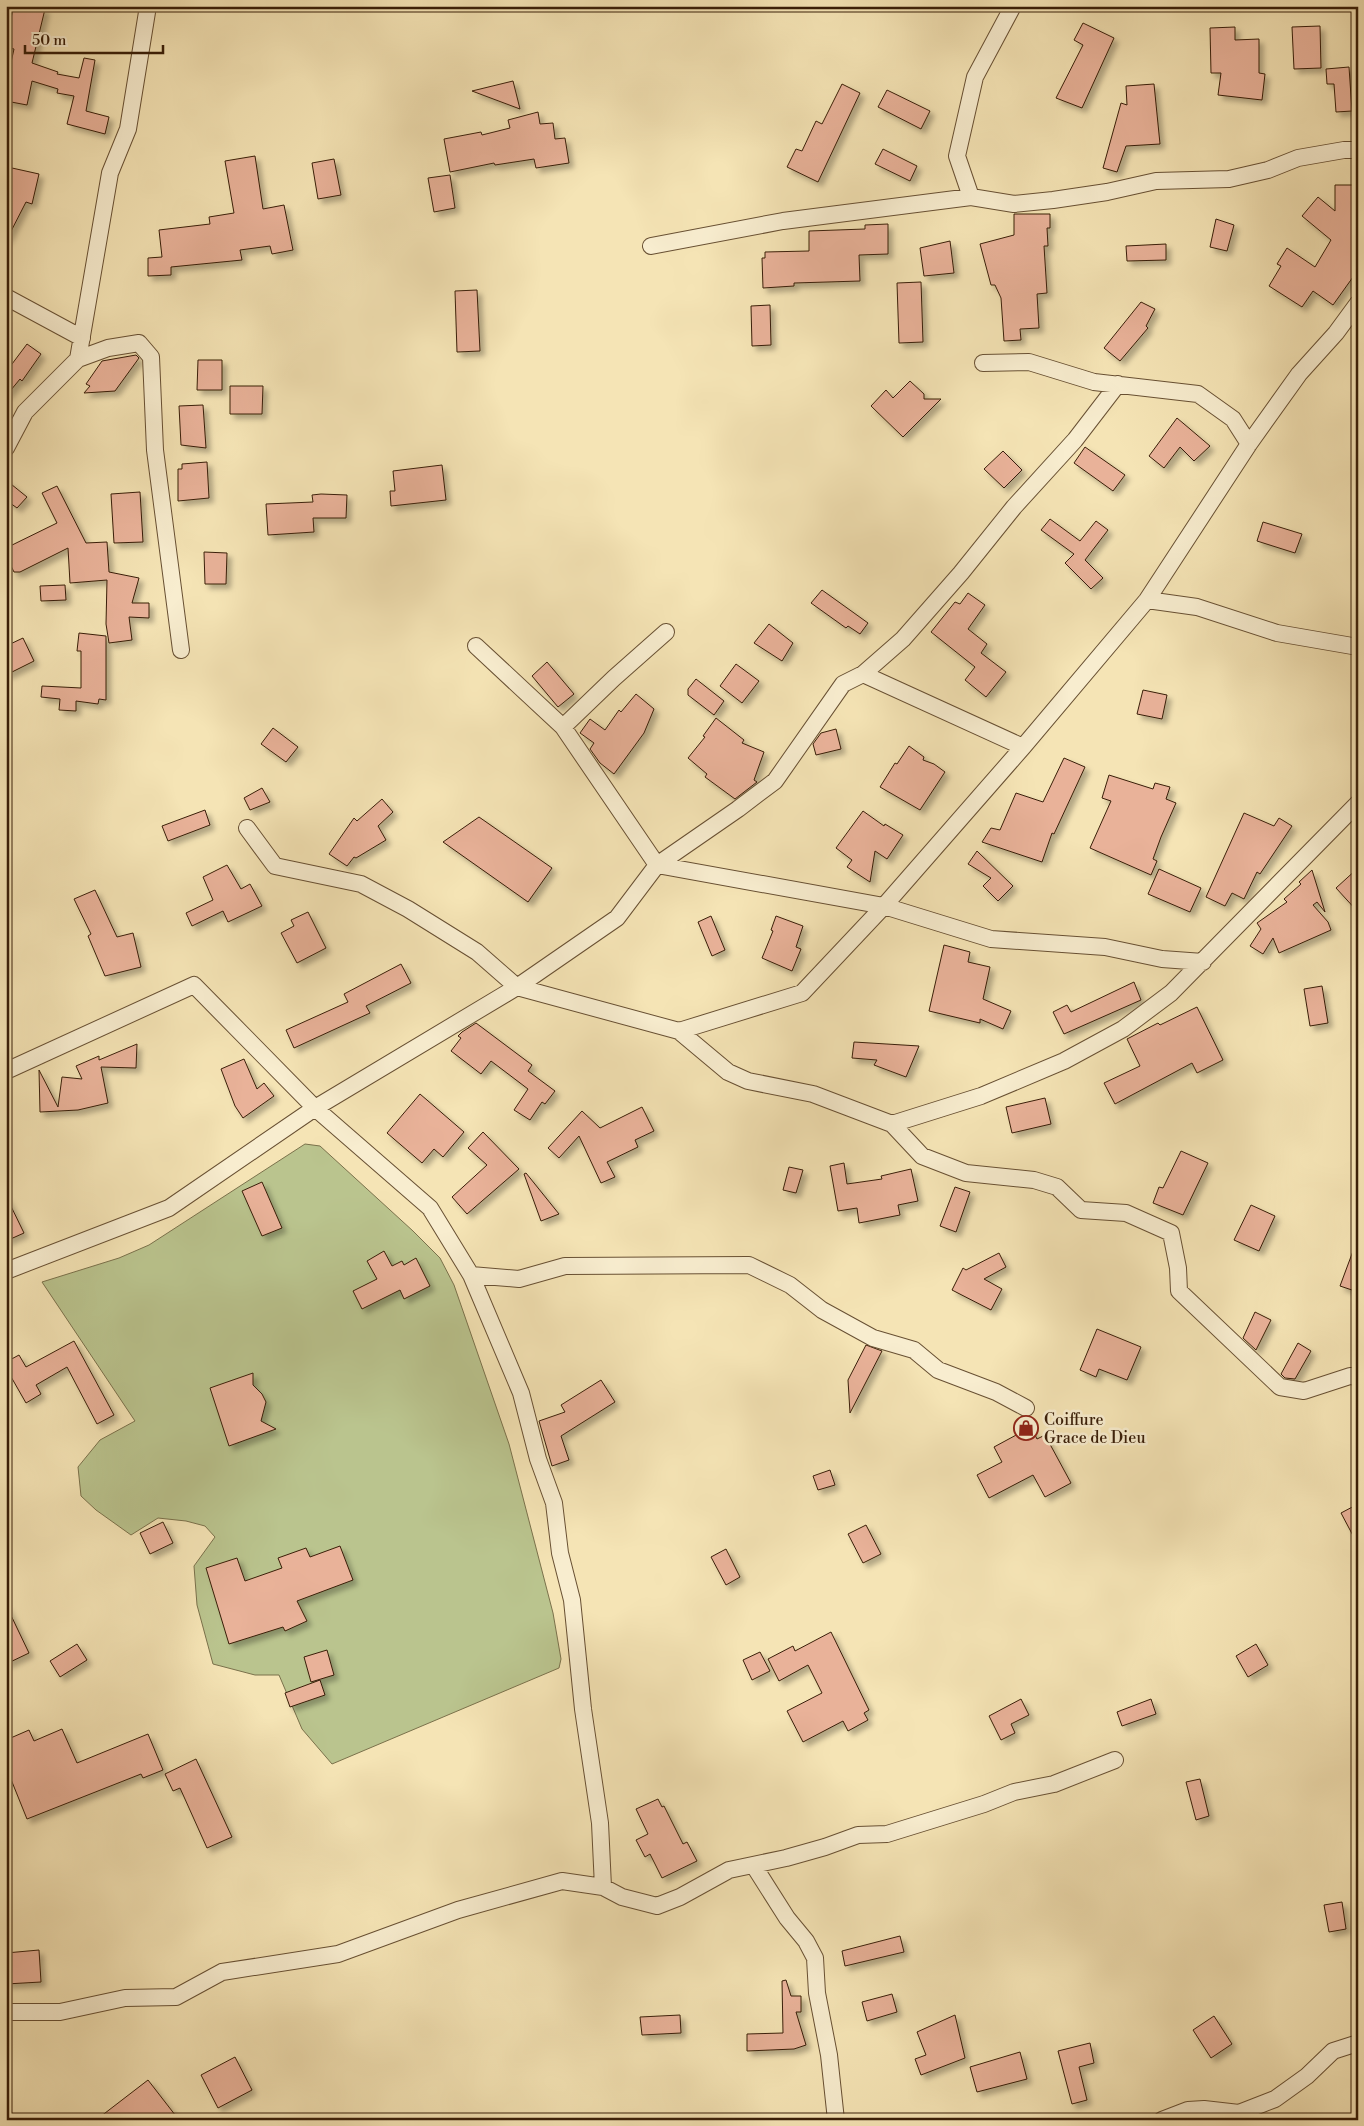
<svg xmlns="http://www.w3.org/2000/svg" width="1364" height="2126" viewBox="0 0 1364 2126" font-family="'Libre Bodoni',serif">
<defs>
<filter id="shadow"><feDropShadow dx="4.5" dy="4.5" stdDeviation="2.5" flood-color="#0004"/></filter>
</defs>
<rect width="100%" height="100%" fill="#f5e4b5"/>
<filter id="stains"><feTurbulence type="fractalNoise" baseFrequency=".004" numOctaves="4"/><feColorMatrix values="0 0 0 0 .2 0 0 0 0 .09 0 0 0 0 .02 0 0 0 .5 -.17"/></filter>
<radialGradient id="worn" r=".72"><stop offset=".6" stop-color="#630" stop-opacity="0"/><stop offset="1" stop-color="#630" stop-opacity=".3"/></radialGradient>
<path fill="#bac48e" stroke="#7a714b" d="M305 1144 320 1146 413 1231 440 1258 454 1285 509 1444 553 1613 561 1659 559 1668 332 1764 302 1729 279 1675H255L213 1664 197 1605 194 1566 215 1537 205 1526 186 1521 158 1518 131 1535 96 1510 81 1496 78 1467 100 1440 135 1421 42 1282 119 1258 149 1245Z"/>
<path fill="#e9b299" stroke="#391e08" filter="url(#shadow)" d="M14 6H32L45 9 32 63 58 72 57 74 79 78 84 58 95 60 86 111 109 117 105 134 67 124 74 96 57 93 58 89 32 81 27 105 6 101V85L14 49 6 47V38Z
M1083 23 1114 38 1082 108 1056 98 1083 45 1074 40Z
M1320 26 1321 68 1294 69 1292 27Z
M1235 27V40L1259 39V73L1265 74 1262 100 1218 95 1221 73H1211L1210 28Z
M1349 67 1352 111 1336 112 1334 84H1327L1326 69Z
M513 81 520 109 472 91Z
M842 84 860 93 818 182 787 167 796 149 802 151 816 121 822 124Z
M1154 84 1160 144 1126 146 1117 172 1103 168 1121 103 1127 105 1126 86Z
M887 90 930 111 921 129 878 107Z
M538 112 540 124 553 123 555 139 565 138 569 163 536 168 534 159 495 165 494 163 450 172 444 139 481 132 482 135 510 128 508 120Z
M883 149 917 166 910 181 875 164Z
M255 156 263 209 284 205 293 250 272 254 270 246 240 250 242 260 171 267V275L148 276V258L162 257 159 230 210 224 209 217 234 213 225 161Z
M334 159 341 195 318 199 312 163Z
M12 168 39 174 32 204 26 202 6 241V195Z
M450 175 455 208 434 212 428 178Z
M1335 185H1358V270L1333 305 1313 291 1302 307 1269 286 1281 266 1277 264 1287 248 1315 267 1331 240 1302 216 1318 197 1335 211Z
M1014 214H1050V228H1047L1048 246H1044L1047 293 1037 294 1039 328 1020 329 1021 340 1004 341 1001 298 995 285H991L980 244 1014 235Z
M1216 219 1234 225 1227 251 1210 247Z
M888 224V254L859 255 860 281 794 283V286L763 288 762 258H765V252L809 251V231L865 229V225Z
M950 241 954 273 924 276 920 248Z
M1166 244V260L1127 261 1126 246Z
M921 282 923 342 899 343 897 283Z
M477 290 480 351 457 352 455 291Z
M1141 302 1155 309 1146 326 1148 328 1120 361 1104 348Z
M770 305 771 345 752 346 751 306Z
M27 344 41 354 22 381 20 379 6 396V372Z
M136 355 139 358 115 391 84 393 90 386 86 384 102 361Z
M198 360H222V390H197Z
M910 381 924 394V399H941L903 437 871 406 886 390 893 398Z
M230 386H263L262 414H230Z
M203 405 206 448 181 445 179 406Z
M1177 418 1210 446 1194 461 1180 447 1164 468 1149 456Z
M1085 447 1125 475 1113 491 1074 463Z
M1003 451 1022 470 1004 488 984 469Z
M207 462 209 498 178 501V469H182V464Z
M442 465 446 500 391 506 390 491H395L393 471Z
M6 480 27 497 17 508 6 500Z
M57 486 86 543 107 542 109 572 139 578 132 603H149V618L129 617 132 640 109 643 106 624 107 580 70 583 68 548 20 572H14L6 556V548L57 523 42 493Z
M140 492 143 542 114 543 111 494Z
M321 494 347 495 346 518H313L314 532 268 535 266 504 313 502 312 495Z
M1050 519 1080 541 1096 521 1108 530 1085 560 1103 578 1091 589 1065 563 1074 554 1041 530Z
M1263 522 1302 534 1295 553 1257 541Z
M204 552 227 553 226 584H205Z
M65 585 66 600 41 601 40 586Z
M822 590 868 623 860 634 848 626 846 628 811 603Z
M968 593 985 605 968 629 987 644 981 653 1006 672 986 697 965 680 975 667 931 632 955 602 960 604Z
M769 624 793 643 782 661 754 643Z
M79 633 106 636V700L99 699 98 704 76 701V711L59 710 60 699 41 697 42 686 81 688V651H77Z
M23 638 34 661 6 675V646Z
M547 662 574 694 558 707 532 676Z
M736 664 759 681 742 703 720 686Z
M696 679 724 701 714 715 688 695V689Z
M1143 690 1167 695 1162 719 1137 714Z
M636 694 654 709 644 733 614 774 600 763 590 749 594 743 580 733 590 719 605 730 619 710 621 712Z
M716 718 744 740 742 743 764 752 754 780 757 782 735 799 705 777 707 774 688 758 705 737 703 736Z
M273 728 298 747 286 762 261 744Z
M836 729 841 749 816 755 813 744 821 733Z
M909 746 924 757 923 760 934 764 945 772 920 810 880 787 895 763 897 764Z
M1064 758 1085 767 1054 834 1052 833 1042 862 982 842 991 828 1000 830 1016 793 1043 802Z
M1109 775 1153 789 1155 783 1170 787 1166 799 1176 803 1161 837 1153 859 1157 861 1151 875 1090 848 1111 801 1102 798Z
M262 788 270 802 250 810 244 798Z
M382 799 393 812 378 826 386 840 356 858 354 857 347 866 329 854 354 818 357 821Z
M205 810 210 825 168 841 162 826Z
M863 811 884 826 885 824 903 835 887 859 875 851 870 882 847 867 852 860 836 848Z
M1244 813 1274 826 1279 818 1292 826 1260 874 1257 872 1244 899 1232 893 1225 906 1206 897Z
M479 817 552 868 528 902 443 842Z
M977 851 1013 886 998 901 983 886 991 878 968 864Z
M227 865 241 889 250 884 262 906 228 922 223 911 192 926 186 913 213 900 203 877Z
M1358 868V912L1336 888Z
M1159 869 1201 888 1190 912 1148 894Z
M1312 870 1325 912 1317 902 1313 905 1328 922 1331 930 1279 953 1273 938 1263 954 1250 946 1261 929 1257 923 1287 902 1284 899 1301 884 1299 882Z
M95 890 117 937 133 933 141 967 105 976 88 936 91 934 74 899Z
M308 912 326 948 297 963 281 933 294 926 291 920Z
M711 916 725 950 712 956 698 922Z
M776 916 803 926 796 947 801 949 792 971 762 958 773 931 771 930Z
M944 945 970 952 968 962 990 967 983 999 1011 1011 1003 1029 980 1019V1023L929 1011Z
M401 964 411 983 366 1006 370 1013 294 1048 286 1030 348 1002 344 994Z
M1134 982 1141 1000 1064 1034 1053 1012 1067 1005 1071 1012Z
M1322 986 1328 1023 1310 1026 1304 989Z
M1197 1007 1223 1060 1197 1073 1192 1063 1115 1104 1104 1083 1140 1066 1127 1039 1158 1023 1160 1025Z
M476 1023 532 1065 528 1071 555 1091 545 1104 542 1102 530 1120 514 1110 528 1089 491 1061 481 1074 451 1051 461 1038 458 1036 462 1032Z
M854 1042 919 1046 906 1077 874 1065 877 1060 852 1058Z
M137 1044 136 1068 101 1067 108 1103 78 1110 40 1112 39 1070 58 1107 62 1077 82 1079 76 1066 99 1056V1060Z
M244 1059 257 1089 264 1083 274 1096 243 1118 235 1106 221 1069Z
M420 1094 464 1132 443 1157 434 1149 422 1163 387 1133Z
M1045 1098 1051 1124 1012 1133 1006 1107Z
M642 1107 654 1131 635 1140 638 1147 607 1162 615 1177 601 1183 579 1136 559 1158 548 1148 582 1111 600 1128Z
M483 1132 519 1169 467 1214 452 1197 487 1165 468 1148Z
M1181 1151 1208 1163 1183 1215 1153 1203 1159 1187 1163 1188Z
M844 1163 847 1184 882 1179 881 1176 911 1169 918 1201 898 1205 900 1215 859 1223 857 1208 838 1211 830 1166Z
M789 1167 803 1170 796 1193 783 1190Z
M526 1173 559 1214 541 1221 524 1174Z
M262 1182 282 1228 262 1236 242 1191Z
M955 1187 970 1192 956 1232 940 1226Z
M6 1196 24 1233 6 1241Z
M1251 1205 1275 1216 1259 1251 1234 1240Z
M1356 1243H1358V1292L1340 1286Z
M384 1251 392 1266 402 1261 404 1265 416 1258 430 1286 404 1299 400 1290 362 1309 353 1291 377 1279 367 1261Z
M999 1253 1006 1267 984 1279 1002 1289 991 1310 952 1290 963 1268 966 1270Z
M1255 1312 1271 1320 1256 1350 1243 1338Z
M1097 1329 1141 1347 1127 1380 1099 1369 1096 1377 1080 1370Z
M74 1341 114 1415 97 1424 67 1367 36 1385 41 1394 26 1403 6 1368V1362L19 1355 26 1367Z
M1298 1343 1311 1351 1295 1379 1285 1378 1281 1374Z
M866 1345 882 1351 850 1413 848 1380Z
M253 1373V1385L262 1394 266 1402 261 1421 276 1429 229 1446 210 1388Z
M601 1380 615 1402 561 1436 569 1460 552 1466 539 1421 565 1412 561 1405Z
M1031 1427 1037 1439 1045 1435 1071 1483 1045 1497 1033 1475 989 1498 977 1475 1002 1462 994 1447Z
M830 1470 835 1485 818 1490 813 1476Z
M1358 1504V1545L1341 1513Z
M163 1522 173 1543 150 1554 140 1533Z
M866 1525 881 1554 863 1563 848 1534Z
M340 1546 353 1580 297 1601 307 1621 285 1631 283 1627 229 1644 206 1568 237 1558 245 1581 282 1568 278 1558 306 1548 310 1557Z
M726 1549 740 1577 726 1585 711 1557Z
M6 1605 29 1653 6 1664Z
M831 1632 869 1710 864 1713 868 1720 848 1731 843 1721 803 1742 787 1711 822 1693 808 1665 779 1681 768 1659 793 1646 795 1651Z
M77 1644 87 1660 60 1677 50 1661Z
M1256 1644 1268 1665 1248 1677 1236 1656Z
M327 1650 334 1675 311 1682 304 1657Z
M760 1652 770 1671 752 1680 743 1660Z
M320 1680 325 1695 290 1707 285 1693Z
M1021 1699 1029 1715 1011 1724 1015 1733 1001 1740 989 1716Z
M1151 1699 1156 1714 1122 1726 1117 1712Z
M62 1729 77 1763 148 1734 163 1770 143 1778 141 1774 27 1819 6 1767V1740L29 1730 34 1741Z
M196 1759 232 1837 207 1848 180 1788 173 1791 165 1774Z
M1200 1779 1209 1816 1196 1820 1186 1782Z
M658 1799 662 1807 664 1806 683 1844 687 1842 697 1861 662 1878 650 1854 645 1857 636 1840 648 1834 636 1809Z
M1342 1902 1346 1929 1329 1932 1324 1905Z
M900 1936 904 1952 845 1966 842 1951Z
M39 1950 41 1982 6 1984V1953Z
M786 1980 791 1996H801V2012H796L806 2045 794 2049 747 2051V2034L783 2033 782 1981Z
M892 1994 897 2012 867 2021 862 2002Z
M680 2015 681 2033 642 2035 640 2017Z
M955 2015 965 2058 921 2075 915 2059 926 2055 917 2032Z
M1214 2016 1232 2044 1211 2058 1193 2030Z
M1090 2043 1094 2063 1079 2067 1087 2100 1072 2104 1058 2051Z
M1020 2052 1027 2079 977 2092 970 2067Z
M235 2057 252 2090 218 2108 201 2075Z
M148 2080 179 2120H96Z"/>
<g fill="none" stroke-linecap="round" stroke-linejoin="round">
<defs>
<path id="street" d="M971 197 957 156 975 77 1013 6
M651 246 783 221 971 197 1014 204 1053 200 1107 192 1156 181 1229 179 1268 170 1298 158 1344 150H1358
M6 297 82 338
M78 359 108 348 139 343 151 357 155 450 181 650
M983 363 1029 362 1094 382 1198 394 1233 419 1249 444
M6 448 25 412 78 359 110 173 128 129 148 6
M1147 600 1197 607 1277 633 1358 647
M476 646 563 727 657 865 884 906 991 939 1105 947 1162 959 1203 962
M863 674 1023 747
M563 727 614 678 666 632
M247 828 275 866 361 884 408 909 477 952 517 987 679 1031 802 993 884 906 1023 747 1147 600 1249 444 1299 374 1336 333 1358 303
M679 1031 728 1072 748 1081 813 1094 892 1124 981 1096 1064 1061 1123 1029 1171 993 1358 803
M6 1071 194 985 315 1108 430 1208 471 1275 521 1393 538 1459 554 1503 560 1553 572 1600 583 1709 600 1823 603 1887
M892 1124 922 1156 966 1173 1034 1180 1057 1187 1081 1210 1126 1213 1171 1233 1178 1268 1179 1291 1280 1387 1304 1391 1350 1376 1358 1377
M6 1271 169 1208 315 1108 517 987 617 918 657 865 738 809 775 781 843 684 863 674 903 639 961 573 1014 507 1075 440 1118 384
M471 1275 519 1279 565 1266 749 1265 790 1285 822 1310 873 1338 914 1350 938 1370 996 1392 1026 1408
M754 1866 787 1918 806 1941 815 1958 817 1993 829 2055 836 2120
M6 2012H60L125 1998 176 1997 222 1972 338 1954 458 1910 562 1881 603 1887 622 1897 657 1906 680 1897 729 1870 786 1858 825 1847 858 1835 887 1834 984 1804 1014 1792 1054 1784 1115 1760
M1162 2120 1188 2110 1204 2109 1239 2113 1275 2099 1307 2076 1333 2051 1358 2043"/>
</defs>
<use href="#street" stroke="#685033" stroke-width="18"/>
<use href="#street" stroke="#f8edcf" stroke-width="16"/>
</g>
<defs>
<symbol id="shop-ring" viewBox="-11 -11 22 22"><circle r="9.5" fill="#f8edcf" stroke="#8f2418" stroke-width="1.5"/><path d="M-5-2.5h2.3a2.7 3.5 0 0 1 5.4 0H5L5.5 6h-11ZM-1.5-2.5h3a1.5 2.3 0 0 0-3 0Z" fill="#8f2418"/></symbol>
</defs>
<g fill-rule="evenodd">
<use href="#shop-ring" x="1012" y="1414" width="28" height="28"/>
</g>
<g text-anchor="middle" stroke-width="5" stroke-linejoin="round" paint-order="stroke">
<g font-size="16" fill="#391e08" stroke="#f8edcf" text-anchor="start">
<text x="1044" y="1425">Coiffure<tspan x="1044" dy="18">Grace de Dieu</tspan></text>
</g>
</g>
<rect width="1364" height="2126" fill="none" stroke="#f5e4b5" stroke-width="25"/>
<rect x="8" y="8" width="1349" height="2111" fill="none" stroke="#391e08" stroke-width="2.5"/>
<rect x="12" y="12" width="1339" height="2101" fill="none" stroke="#391e08"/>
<path d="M25 45v8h138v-8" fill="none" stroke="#391e08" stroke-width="2.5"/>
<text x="32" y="45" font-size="15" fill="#391e08" stroke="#f8edcf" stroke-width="4" paint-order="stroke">50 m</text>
<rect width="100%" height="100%" filter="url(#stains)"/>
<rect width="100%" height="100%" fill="url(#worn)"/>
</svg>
